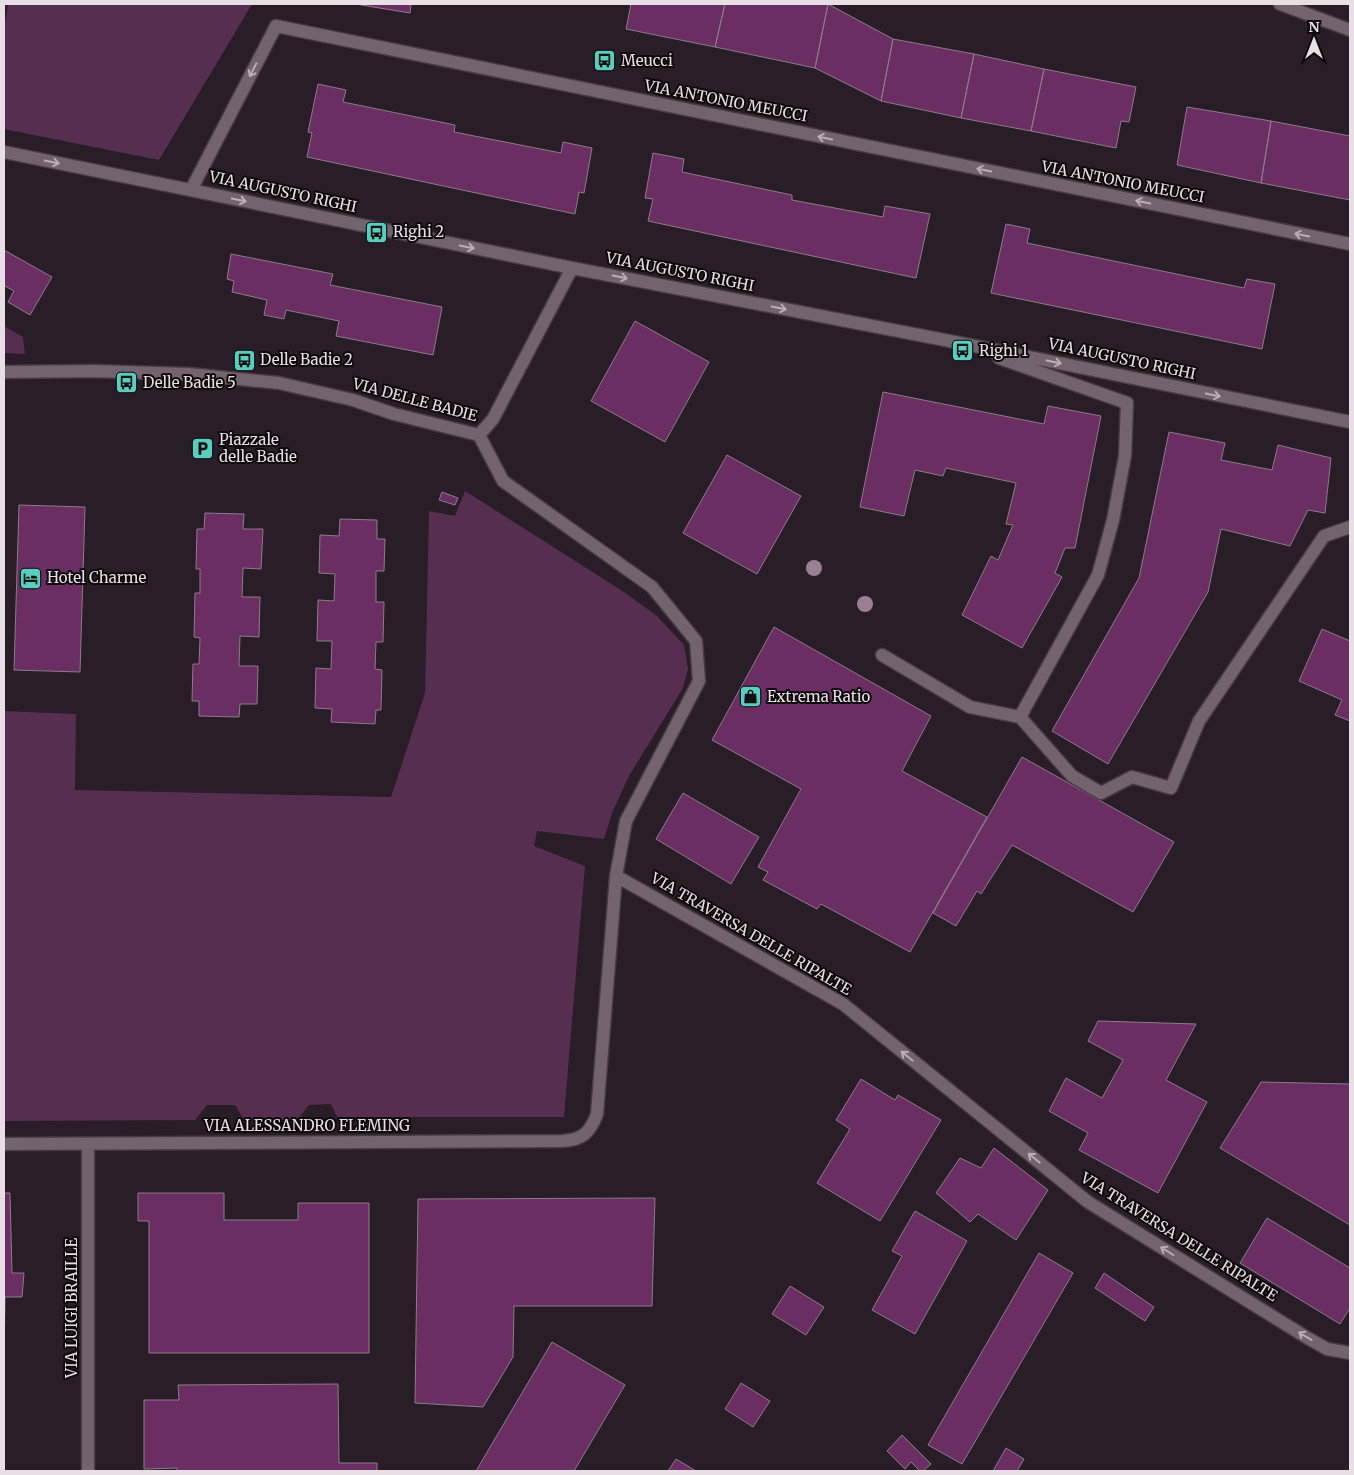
<svg xmlns="http://www.w3.org/2000/svg" width="1354" height="1475" viewBox="0 0 1354 1475" font-family="Merriweather,serif">
<rect width="100%" height="100%" fill="#291d27"/>
<path fill="#562e50" d="M8 4H252L159 160 4 129V30Z
M4 326 23 337 25 354 4 353Z
M465 491 624 592 657 616 684 645 688 669 683 688 629 776 612 813 604 839 537 831 534 846 585 866 564 1117H337L331 1104 309 1105 297 1120H244L235 1105H207L195 1120 4 1121V711L76 714 75 790 391 797 425 693 429 511 455 516Z"/>
<path fill="#6b2e63" stroke="#8b7c88" d="M359 4H411L410 13 361 5Z
M631 4H725L715 47 626 29Z
M725 4H828L815 68 715 47Z
M828 4 893 39 881 101 815 68Z
M893 39 974 54 961 118 881 101Z
M974 54 1044 69 1031 131 961 118Z
M1044 69 1136 87 1129 122 1121 121 1116 148 1031 131Z
M318 84 346 90 343 102 455 125 454 132 561 153 563 142 592 148 584 193 579 192 575 214 307 157 312 133 308 132Z
M1187 107 1271 121 1261 183 1177 165Z
M1271 121 1350 136V200L1261 183Z
M653 153 684 159 682 172 792 195V200L883 217 885 206 930 214 916 278 648 221 653 199 645 198Z
M1006 224 1030 229 1027 243 1244 288 1247 279 1275 284 1262 349 991 293Z
M4 250 52 277 30 315 8 302 14 291 5 286 4 289Z
M231 254 333 274 330 285 442 307 433 355 336 336 339 321 286 310 284 319 264 315 267 300 232 292 234 281 227 279Z
M635 321 709 362 665 442 591 401Z
M883 392 1044 424 1048 406 1101 416 1075 548H1065L1055 573 1062 577 1022 648 962 615 991 556 998 560 1013 525 1006 524 1016 483 946 468 943 476 915 470 904 516 860 507Z
M1169 432 1225 443 1221 460 1272 470 1278 445 1331 458 1325 513 1308 510 1290 546 1221 529 1208 592 1108 764 1052 731 1139 578Z
M727 455 801 496 757 574 683 533Z
M442 492 458 498 455 505 439 500Z
M19 505 85 507 80 672 14 670Z
M205 513 244 514 243 529H263L261 569 243 568 242 597H260L259 637 240 636 239 666H258L257 704H240L239 717 199 716V701H192L193 664H199L200 638 194 637 195 593H200V569H196L197 529H204Z
M340 519 377 520V539H385L384 571H376V602H384L383 642H376L375 669 382 670 381 710H376L375 724 331 722 332 709 315 708 316 668 331 669 332 641H317L318 600 334 601 335 574 319 573 320 535 339 536Z
M774 627 931 716 902 771 987 817 910 952 821 904 817 909 763 880 768 872 758 867 801 789 712 740Z
M1322 629 1350 641V721L1335 715 1342 700 1299 681Z
M1022 757 1174 842 1133 912 1012 845 981 894 977 891 956 926 933 913Z
M683 793 759 837 731 884 656 839Z
M1098 1021 1196 1024 1166 1080 1207 1102 1158 1193 1079 1150 1088 1133 1049 1111 1066 1078 1102 1098 1123 1060 1088 1041Z
M861 1079 895 1100 898 1095 941 1120 880 1221 817 1183 850 1129 836 1120Z
M1261 1082 1350 1084V1225L1220 1148Z
M994 1148 1048 1190 1016 1240 978 1214 970 1222 936 1193 960 1158 981 1168Z
M4 1193H10L12 1273H24L22 1297H5L4 1358Z
M138 1193H224V1220H298V1203H369V1353H149V1221H138Z
M655 1198 652 1306H514L513 1357 483 1407 415 1403 418 1199Z
M915 1211 967 1241 915 1334 872 1310 902 1256 892 1251Z
M1267 1218 1350 1268V1308L1340 1324 1240 1263Z
M1039 1253 1073 1273 962 1464 928 1445Z
M1104 1273 1154 1307 1145 1321 1095 1288Z
M790 1286 824 1307 806 1335 772 1314Z
M552 1342 625 1385 574 1471H476Z
M741 1383 770 1401 753 1427 725 1409Z
M338 1384 339 1463H377V1471H177V1468L144 1469V1400H179L178 1385Z
M902 1435 931 1464 923 1471H920L911 1462 905 1469 887 1451Z
M1006 1448 1024 1459 1017 1471H993Z
M676 1459 696 1471H668Z"/>
<g fill="none" stroke-linecap="round" stroke-linejoin="round">
<defs>
<path id="minor" d="M1280 4 1350 30
M4 152 572 268 955 342 1350 422
M191 190 276 26 1350 244
M4 372 93 371 189 374 279 383 353 400 394 414 479 435
M479 435 503 481 652 587 696 641 699 681 626 821 616 876 843 1004 1088 1202 1306 1337 1327 1349 1350 1353
M479 435 493 419 572 268
M882 655 970 707 1020 717 1098 575 1113 520 1125 456 1127 403 999 358
M1020 717 1072 776 1101 793 1132 777 1171 788 1199 721 1324 536 1350 527
M4 1144 562 1141C582 1140 590 1133 597 1114L616 876
M88 1144V1471"/>
</defs>
<use href="#minor" stroke="#453b43" stroke-width="15"/>
<use href="#minor" stroke="#72636f" stroke-width="12"/>
</g>
<g fill="#9a8095">
<circle cx="814" cy="568" r="8"/>
<circle cx="865" cy="604" r="8"/>
</g>
<defs><path id="oneway-shaft" d="M-6 0H5M1.5-3L5.5 0L1.5 3" fill="none" stroke-width="1.6" stroke-linecap="round" stroke-linejoin="round" transform="scale(1.25)"/></defs>
<g stroke="#b9adb6">
<use href="#oneway-shaft" transform="translate(253 70) rotate(117)"/>
<use href="#oneway-shaft" transform="translate(825 138) rotate(-169)"/>
<use href="#oneway-shaft" transform="translate(52 162) rotate(11)"/>
<use href="#oneway-shaft" transform="translate(984 170) rotate(-169)"/>
<use href="#oneway-shaft" transform="translate(239 200) rotate(12)"/>
<use href="#oneway-shaft" transform="translate(1143 202) rotate(-169)"/>
<use href="#oneway-shaft" transform="translate(1302 235) rotate(-169)"/>
<use href="#oneway-shaft" transform="translate(467 247) rotate(12)"/>
<use href="#oneway-shaft" transform="translate(620 277) rotate(11)"/>
<use href="#oneway-shaft" transform="translate(779 308) rotate(11)"/>
<use href="#oneway-shaft" transform="translate(1054 362) rotate(12)"/>
<use href="#oneway-shaft" transform="translate(1213 395) rotate(12)"/>
<use href="#oneway-shaft" transform="translate(907 1056) rotate(-141)"/>
<use href="#oneway-shaft" transform="translate(1034 1158) rotate(-141)"/>
<use href="#oneway-shaft" transform="translate(1167 1251) rotate(-148)"/>
<use href="#oneway-shaft" transform="translate(1305 1336) rotate(-149)"/>
</g>
<defs>
<symbol id="bus-square" viewBox="-11 -11 22 22"><rect x="-9" y="-9" width="18" height="18" rx="4" fill="#59cebe" stroke="#0e090d"/><path d="M-5-6H5V4H4V6H2V4H-2V6H-4V4H-5ZM-3.5-4V0h7V-4ZM-3.5 1.2v1.5H-2V1.2ZM2 1.2v1.5H3.5V1.2Z" fill="#111"/></symbol>
<symbol id="parking-square" viewBox="-11 -11 22 22"><rect x="-9" y="-9" width="18" height="18" rx="4" fill="#59cebe" stroke="#0e090d"/><path d="M-3.5-5.5H1a3.5 3.5 0 0 1 0 7H-1V5.5H-3.5ZM-1-3.4V-.6H.8a1.4 1.4 0 0 0 0-2.8Z" fill="#111"/></symbol>
<symbol id="hotel-square" viewBox="-11 -11 22 22"><rect x="-9" y="-9" width="18" height="18" rx="4" fill="#59cebe" stroke="#0e090d"/><path d="M-6-4.5h1.5V1H6V5H4.5V3h-9V5H-6ZM-4 0a1.8 1.8 0 1 1 3.6 0ZM.5 0V-2.5h3Q6-2.5 6 0Z" fill="#111"/></symbol>
<symbol id="shop-square" viewBox="-11 -11 22 22"><rect x="-9" y="-9" width="18" height="18" rx="4" fill="#59cebe" stroke="#0e090d"/><path d="M-5-2.5h2.3a2.7 3.5 0 0 1 5.4 0H5L5.5 6h-11ZM-1.5-2.5h3a1.5 2.3 0 0 0-3 0Z" fill="#111"/></symbol>
</defs>
<g fill-rule="evenodd">
<use href="#bus-square" x="592" y="48" width="25" height="25"/>
<use href="#bus-square" x="364" y="220" width="25" height="25"/>
<use href="#bus-square" x="950" y="338" width="25" height="25"/>
<use href="#bus-square" x="232" y="348" width="25" height="25"/>
<use href="#bus-square" x="114" y="370" width="25" height="25"/>
<use href="#parking-square" x="190" y="436" width="25" height="25"/>
<use href="#hotel-square" x="18" y="566" width="25" height="25"/>
<use href="#shop-square" x="738" y="684" width="25" height="25"/>
</g>
<g text-anchor="middle" stroke-width="4" stroke-linejoin="round" paint-order="stroke">
<g font-size="15" fill="#e8dfe6" stroke="#0e090d" text-anchor="start">
<text x="621" y="66">Meucci</text>
<text x="393" y="237">Righi 2</text>
<text x="979" y="356">Righi 1</text>
<text x="260" y="365">Delle Badie 2</text>
<text x="143" y="388">Delle Badie 5</text>
<text x="219" y="445">Piazzale<tspan x="219" dy="17">delle Badie</tspan></text>
<text x="47" y="583">Hotel Charme</text>
<text x="767" y="702">Extrema Ratio</text>
</g>
<g font-size="15" fill="#e8dfe6" stroke="#0e090d">
<text transform="translate(726 101) rotate(11)" y="5">VIA ANTONIO MEUCCI</text>
<text transform="translate(1123 182) rotate(11)" y="5">VIA ANTONIO MEUCCI</text>
<text transform="translate(283 192) rotate(12)" y="5">VIA AUGUSTO RIGHI</text>
<text transform="translate(680 272) rotate(11)" y="5">VIA AUGUSTO RIGHI</text>
<text transform="translate(1122 359) rotate(12)" y="5">VIA AUGUSTO RIGHI</text>
<text transform="translate(415 400) rotate(15)" y="5">VIA DELLE BADIE</text>
<text transform="translate(751 934) rotate(30)" y="5">VIA TRAVERSA DELLE RIPALTE</text>
<text x="307" y="1131">VIA ALESSANDRO FLEMING</text>
<text transform="translate(1179 1237) rotate(32)" y="5">VIA TRAVERSA DELLE RIPALTE</text>
<text transform="translate(72 1308) rotate(-90)" y="5">VIA LUIGI BRAILLE</text>
</g>
</g>
<rect width="1354" height="1475" fill="none" stroke="#e8dfe6" stroke-width="10"/>
<g transform="translate(1314 40)" stroke="#0e090d" stroke-width="4" paint-order="stroke">
<path d="M0-4L9 19L0 12L-9 19Z" fill="#e8dfe6"/>
<text y="-8" font-size="14" font-weight="bold" text-anchor="middle" fill="#e8dfe6">N</text>
</g>
</svg>
